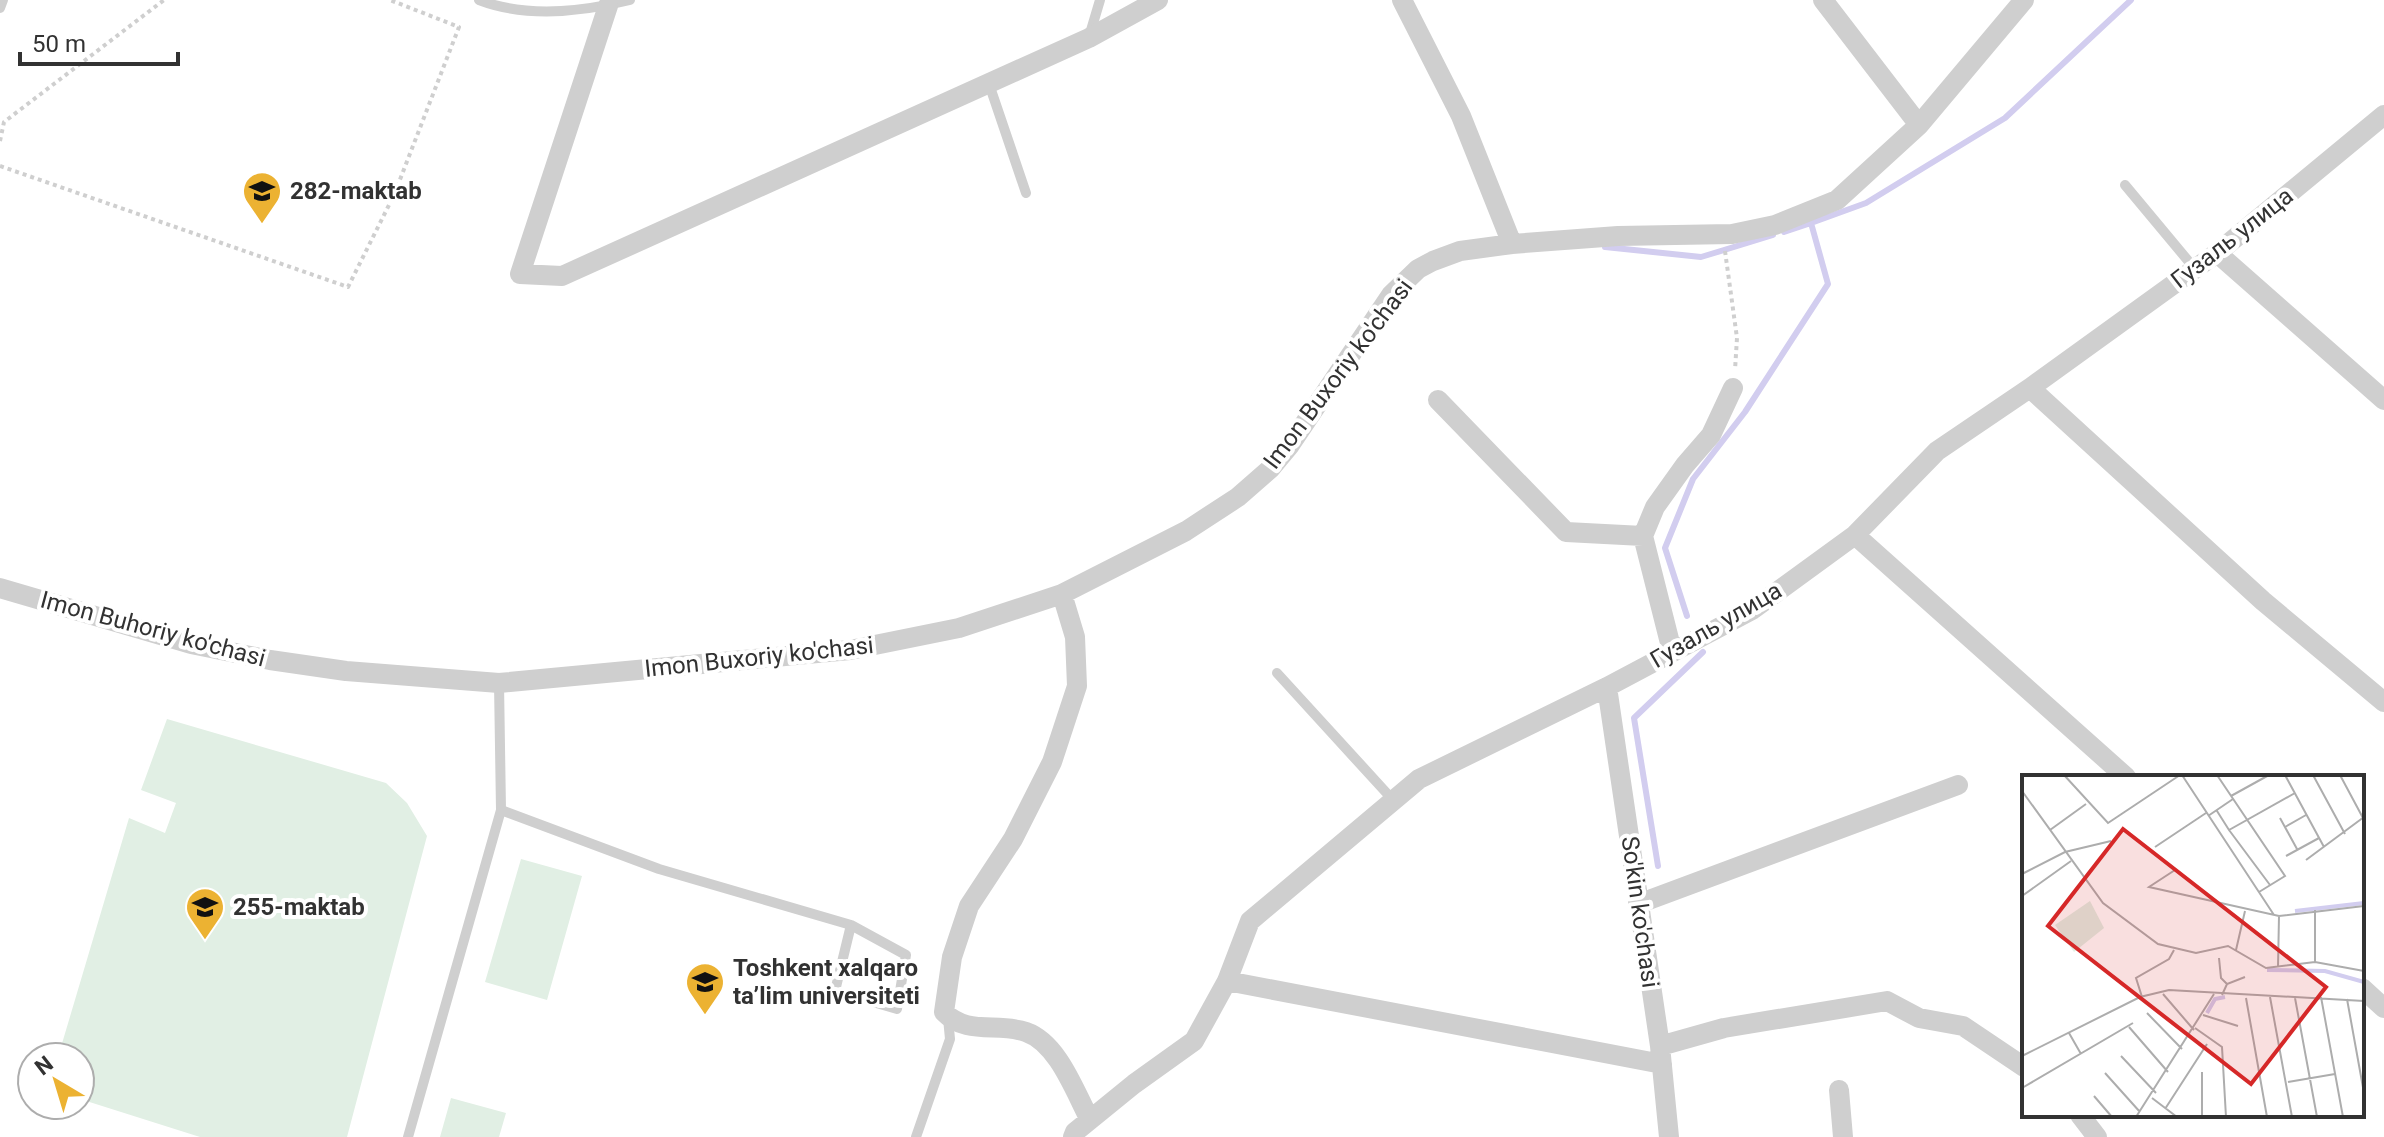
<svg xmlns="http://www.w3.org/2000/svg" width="2384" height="1137" viewBox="0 0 2384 1137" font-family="Roboto,sans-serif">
<rect width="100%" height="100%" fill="#fff"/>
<path fill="#e1efe4" d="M167 719 386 783 407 803 427 836 347 1137H200L80 1099V1057H58L129 818 165 833 176 803 141 790Z
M521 859 582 876 547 1000 485 982Z
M451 1098 506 1113 499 1137H440Z"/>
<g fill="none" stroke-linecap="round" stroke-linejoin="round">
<path stroke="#d2cdef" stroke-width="6" d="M1784 232 1811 223
M1605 247 1701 257 1773 235
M1687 616 1665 548 1693 479 1745 412 1828 284 1811 223 1866 203 2005 118 2131 0
M1658 866 1634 718 1703 652"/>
<path stroke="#cfcfcf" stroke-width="4" stroke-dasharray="4 4" stroke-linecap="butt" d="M0 141 4 122 164 0
M0 166 348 287 394 195 459 27 390 0
M1725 251 1737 338 1735 370"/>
<path stroke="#cfcfcf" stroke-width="10" d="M479 0C526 18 582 12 630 0
M0 8 3 0
M1089 37 1100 0
M988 81 1026 193
M2125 185 2195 269
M1277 673 1393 800
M501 810 659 869 851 925 906 955 897 1009 835 991 851 925
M408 1137 501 810 499 683
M916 1137 950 1039 948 1018"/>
<path stroke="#cfcfcf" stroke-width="20" d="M1402 0 1461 116 1512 244
M1823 0 1919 125
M608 6 520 274 562 276 1089 38 1158 0
M2217 253 2384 400
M2030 388 2263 601 2384 702
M1438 400 1566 532 1643 536
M1855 535 2126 777
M0 588 191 644 270 660 346 671 499 683 850 650 959 628 1062 594 1186 531 1238 497 1270 469 1290 445 1391 295 1418 269 1433 261 1460 251 1512 244 1618 236 1732 234 1775 225 1837 200 1919 125 2024 0
M1062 594 1075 637 1077 686 1052 762 1013 839 969 906 952 957 944 1012C967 1036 997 1022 1026 1032 1058 1043 1075 1092 1090 1120
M1672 651 1643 536 1655 507 1685 465 1711 435 1733 388
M1607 687 1660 1046 1669 1137
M1638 904 1958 785
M1227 981 1662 1064
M2362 988 2384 1008
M1660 1046 1724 1028 1887 1001 1919 1018 1963 1026 2024 1067
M1839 1090 1843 1137
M2080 1115 2097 1137
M1073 1137 1075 1132 1134 1084 1194 1041 1227 981 1250 921 1419 779 1607 687 1752 610 1855 535 1937 451 2030 388 2217 253 2384 115"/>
</g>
<defs>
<symbol id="school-pin" viewBox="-11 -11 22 30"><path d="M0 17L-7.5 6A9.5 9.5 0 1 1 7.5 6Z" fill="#ecb232" stroke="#fff"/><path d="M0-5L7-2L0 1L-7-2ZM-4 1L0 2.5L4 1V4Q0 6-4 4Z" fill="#111"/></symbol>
<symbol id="university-pin" viewBox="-11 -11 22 30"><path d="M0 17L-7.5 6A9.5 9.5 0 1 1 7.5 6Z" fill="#ecb232" stroke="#fff"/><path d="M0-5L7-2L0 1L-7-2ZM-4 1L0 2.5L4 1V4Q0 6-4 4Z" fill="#111"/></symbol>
</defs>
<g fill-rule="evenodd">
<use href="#school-pin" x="240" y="169" width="44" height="60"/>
<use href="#school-pin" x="183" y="885" width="44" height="60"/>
<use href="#university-pin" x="683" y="960" width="44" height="60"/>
</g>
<g text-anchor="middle" stroke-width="8" stroke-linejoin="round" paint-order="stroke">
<g font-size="24" font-weight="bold" fill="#323232" stroke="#fff" text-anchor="start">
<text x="290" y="199">282-maktab</text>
<text x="233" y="915">255-maktab</text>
<text x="733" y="976">Toshkent xalqaro<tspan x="733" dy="28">ta’lim universiteti</tspan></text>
</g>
<g font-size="24" fill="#323232" stroke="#fff">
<text transform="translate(2232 238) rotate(-38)" y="8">Гузаль улица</text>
<text transform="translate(1338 374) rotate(-53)" y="8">Imon Buxoriy ko'chasi</text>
<text transform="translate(1716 625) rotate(-30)" y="8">Гузаль улица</text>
<text transform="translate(153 629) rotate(15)" y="8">Imon Buhoriy ko'chasi</text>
<text transform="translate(759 657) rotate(-6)" y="8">Imon Buxoriy ko'chasi</text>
<text transform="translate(1640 912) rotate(82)" y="8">So'kin ko'chasi</text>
</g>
</g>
<g transform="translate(2022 775)">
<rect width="342" height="342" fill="#fff"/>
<path d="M68 126 82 153 52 177 33 150Z" fill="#e1efe4"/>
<path fill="none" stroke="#d2cdef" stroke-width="4" d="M273 136 342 128M245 195 303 196 342 207M185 238 193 224 203 222"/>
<path fill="none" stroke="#adadad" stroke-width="2" d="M42 0 86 48 158 0M160 0 252 140M195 0 263 101 237 117M263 0 302 72M291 0 323 59M318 0 341 43M0 16 81 128 136 169 174 178 206 171 244 193 293 187 342 196M209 21 247 0M195 36 207 55 273 18M186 41 211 24M258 43 275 74M263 52 284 40M28 55 64 29M207 55 248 110M133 72 184 38M264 81 297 63M284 85 342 42M153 95 127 112 257 141 342 131M0 99 43 77 89 66M0 121 49 86M214 175 223 136M197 183 199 203 205 209M293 187V135M256 192 257 141M141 219 172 255M200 220 205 209 223 202M120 222 114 203 147 184 152 175M248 222 270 342M299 222 321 342M224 223 245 342M273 223 295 342M325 224 342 318M125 238 160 274M181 240 216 251M107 252 146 297M173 253 200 272 204 342M47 258 59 279M0 281 118 222 147 215 342 226M99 281 134 318M180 297V342M83 298 118 337M266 307 313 299M0 313 111 248M72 321 90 342M130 323 155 342M143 334 185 269M114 342 192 219"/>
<path fill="#d62828" fill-opacity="0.15" stroke="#d62828" stroke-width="4" d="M101 54 304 212 229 309 26 151Z"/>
<rect width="342" height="342" fill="none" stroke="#323232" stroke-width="4"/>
</g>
<g transform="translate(56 1081) rotate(322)"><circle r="38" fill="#ffffff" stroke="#adadad" stroke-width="2"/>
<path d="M0-6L14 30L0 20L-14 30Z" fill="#ecb232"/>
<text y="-12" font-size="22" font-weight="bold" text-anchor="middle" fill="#323232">N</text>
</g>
<path d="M20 52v12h158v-12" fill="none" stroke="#323232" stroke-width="4"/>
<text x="32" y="52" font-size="24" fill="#323232" stroke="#ffffff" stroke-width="6" paint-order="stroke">50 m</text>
</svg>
